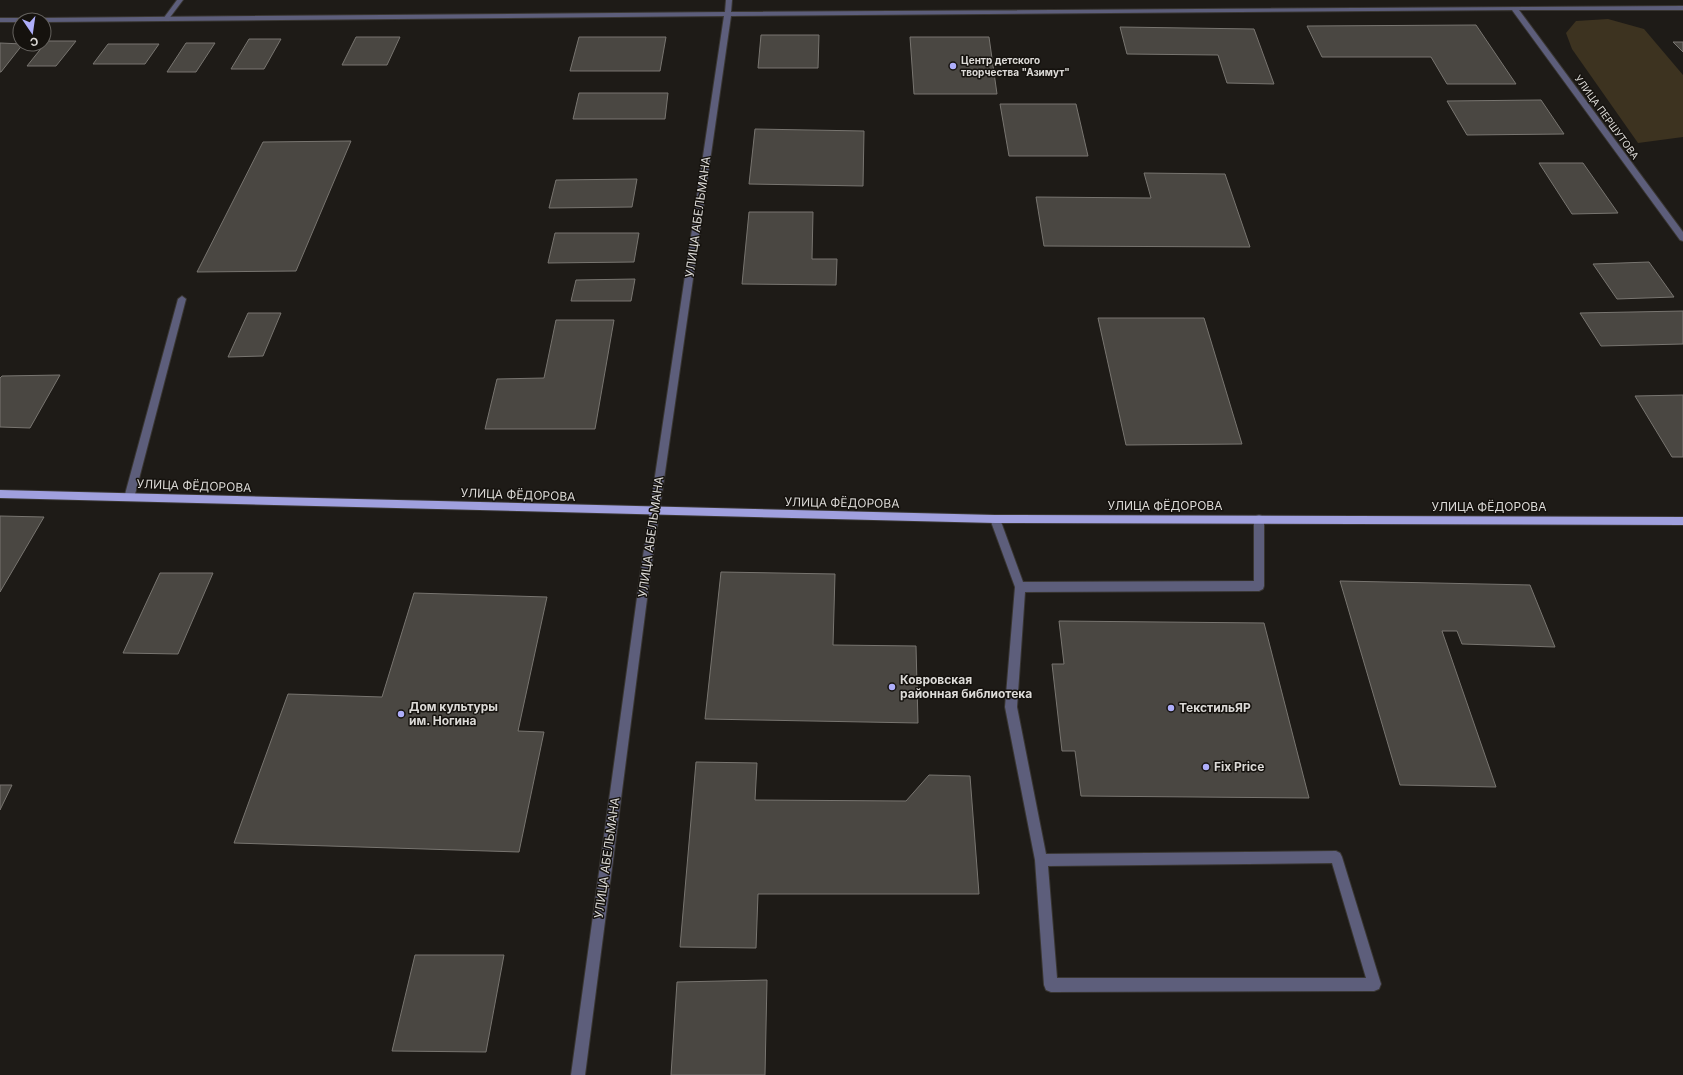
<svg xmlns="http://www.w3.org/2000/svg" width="1683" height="1075" viewBox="0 0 1683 1075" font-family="Inter,sans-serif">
<rect width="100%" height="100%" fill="#1e1b17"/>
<path fill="#3d3320" d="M1608 19 1644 29 1683 75V137L1638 143 1572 49 1566 33 1576 21Z"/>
<path fill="#4a4742" stroke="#787570" d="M1476 25 1516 84H1447L1431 57H1322L1307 26Z
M1120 27 1254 29 1274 84 1227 83 1218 55 1127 54Z
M761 35H819L818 68H758Z
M356 37H400L387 65H342Z
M579 37H666L660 71H570Z
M910 37H989L997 94H914Z
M249 39H281L264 69H231Z
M47 41H76L56 66H27Z
M1673 42H1683V52Z
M0 43 23 44 1 72H0Z
M186 43H215L196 72H167Z
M108 44H159L145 64H93Z
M579 93H668L665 119H573Z
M1541 100 1564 134 1467 135 1447 101Z
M1000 104H1076L1088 156H1009Z
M755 129 864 131 863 186 749 184Z
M351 141 296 271 197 272 263 142Z
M1539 163H1583L1618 213 1572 214Z
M1144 173 1225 174 1250 247 1044 246 1036 197 1151 198Z
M637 179 632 207 549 208 556 180Z
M749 212H813L812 259H837L836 285 742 284Z
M555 233H639L634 262 548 263Z
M1649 262 1674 297 1617 299 1593 264Z
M635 279 631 301H571L576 280Z
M1683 311V344L1601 346 1580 313Z
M248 313H281L263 356 228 357Z
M1098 318H1204L1242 444 1126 445Z
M556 320H614L595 429H485L497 379 544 378Z
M60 375 30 428 0 427V378L2 376Z
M1683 395V457H1672L1635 396Z
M0 516 44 517 0 592Z
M721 572 835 574 833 645 916 646 918 723 705 719Z
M160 573H213L178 654 123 653Z
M1340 581 1530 585 1555 647 1462 644 1457 631H1442L1496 787 1400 785Z
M414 593 547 597 518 731 544 732 519 852 234 843 288 694 382 697Z
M1059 621 1264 623 1309 798 1081 796 1075 751H1062L1052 664H1064Z
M696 762 757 763 755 800 906 801 929 775 970 776 979 894H758L756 948 680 947Z
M0 785H12L0 810Z
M415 955H504L486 1052 392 1051Z
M767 980 765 1075H671L677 982Z"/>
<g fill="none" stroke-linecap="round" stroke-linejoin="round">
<defs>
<path id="service" d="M177 0H183L168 20H164L163 19Z
M182 296 186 299 134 498 132 501H126L124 498 178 299Z
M995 515 998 516 1000 519 1023 582 1254 581V519L1256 516 1259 515 1262 516 1264 519V586L1263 589 1259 591 1025 592 1017 707 1046 854 1336 851 1340 853 1342 857 1381 984 1379 989 1374 991 1051 992 1046 990 1044 985 1035 860 1005 707 1015 587 990 519 992 516ZM1332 863 1366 978H1057L1048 866Z"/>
<path id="minor" d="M726 0H732L731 12 1683 6V10H1519L1683 232V241L1680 240 1512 10 731 16 650 576 585 1075H571L640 576 724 16 44 22V20H36L39 18 725 12Z
M0 18H20L23 20H20V22H0Z"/>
<path id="primary" d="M0 490 995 515 1683 517V525L995 523 0 498Z"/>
</defs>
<use href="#service" stroke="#393632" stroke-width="2"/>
<use href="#minor" stroke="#393632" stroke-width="2"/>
<use href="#primary" stroke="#393632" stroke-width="2"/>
<use href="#service" fill="#5d5e7b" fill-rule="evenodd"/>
<use href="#minor" fill="#5d5e7b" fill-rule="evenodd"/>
<use href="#primary" fill="#a0a0de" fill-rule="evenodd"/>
</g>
<g fill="#aeaefa" stroke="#15120e" stroke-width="1.5">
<circle cx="953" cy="66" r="4"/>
<circle cx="892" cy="687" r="4"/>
<circle cx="1171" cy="708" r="4"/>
<circle cx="401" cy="714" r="4"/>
<circle cx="1206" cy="767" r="4"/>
</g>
<g text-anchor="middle" stroke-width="3" stroke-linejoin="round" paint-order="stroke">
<g font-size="10" font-weight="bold" fill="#dcdad7" stroke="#15120e" text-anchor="start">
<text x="961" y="64">Центр детского<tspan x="961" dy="12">творчества "Азимут"</tspan></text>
</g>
<g font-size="10" fill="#dcdad7" stroke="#15120e">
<text transform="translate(1607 117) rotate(54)" y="4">УЛИЦА ПЕРШУТОВА</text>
</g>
<g font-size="12" fill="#dcdad7" stroke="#15120e">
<text transform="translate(698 217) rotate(-82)" y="4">УЛИЦА АБЕЛЬМАНА</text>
<text transform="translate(194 486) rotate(2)" y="4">УЛИЦА ФЁДОРОВА</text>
<text transform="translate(518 495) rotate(2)" y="4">УЛИЦА ФЁДОРОВА</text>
<text transform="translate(842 503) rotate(1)" y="4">УЛИЦА ФЁДОРОВА</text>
<text x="1165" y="510">УЛИЦА ФЁДОРОВА</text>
<text x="1489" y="511">УЛИЦА ФЁДОРОВА</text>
<text transform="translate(651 537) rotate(-82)" y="4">УЛИЦА АБЕЛЬМАНА</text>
<text transform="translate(607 858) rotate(-82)" y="4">УЛИЦА АБЕЛЬМАНА</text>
</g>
<g font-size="12" font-weight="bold" fill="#dcdad7" stroke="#15120e" text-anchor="start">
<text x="900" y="684">Ковровская<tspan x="900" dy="14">районная библиотека</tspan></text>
<text x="409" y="711">Дом культуры<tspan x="409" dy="14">им. Ногина</tspan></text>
<text x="1179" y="712">ТекстильЯР</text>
<text x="1214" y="771">Fix Price</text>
</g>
</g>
<g transform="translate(32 32) rotate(167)"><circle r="19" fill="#15120e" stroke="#65625e"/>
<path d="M0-3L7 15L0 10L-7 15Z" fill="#aeaefa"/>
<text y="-6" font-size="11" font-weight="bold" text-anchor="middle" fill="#dcdad7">С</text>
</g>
</svg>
